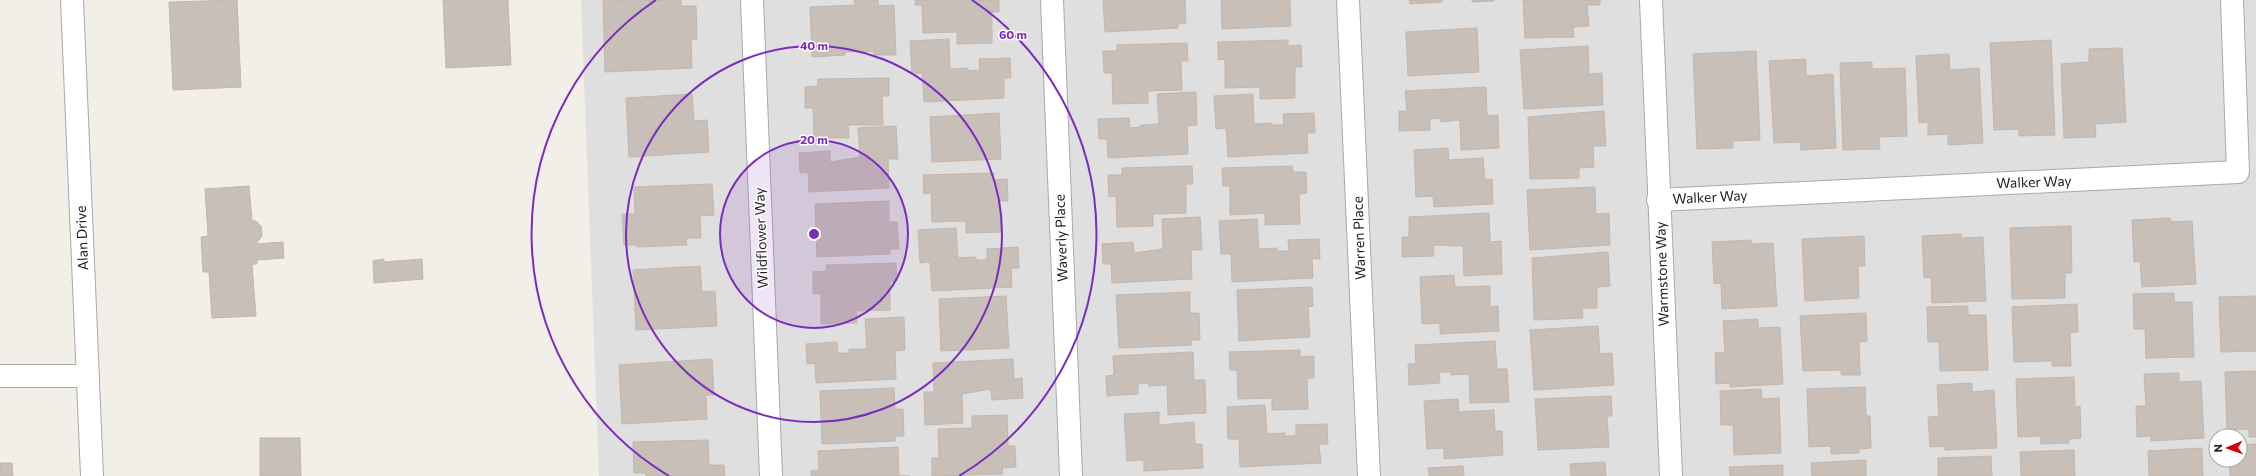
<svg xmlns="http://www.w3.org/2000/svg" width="2256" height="476" viewBox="0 0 2256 476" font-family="Commissioner,sans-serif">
<rect width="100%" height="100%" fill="#f2efe9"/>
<path fill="#e0dfdf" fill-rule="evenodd" d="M581 0H2256V476H599ZM2216 436H2240V460H2216Z"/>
<path fill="#c7bfb8" stroke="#c4b6ab" d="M237 0 241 87 173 90 169 2Z
M443 0H508L511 65 446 68Z
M632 0H681V6H696L697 39H691L692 68 605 72 603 1Z
M854 0H878V6L894 5 896 55H874V51L845 52V55L812 57 810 7 855 5Z
M915 0H999V12H992V43L957 44V32L923 33 922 5H915Z
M1103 0H1185L1186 23 1178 24V28L1105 32Z
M1221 0H1290L1291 26 1222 29Z
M1409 0H1442V2L1410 4Z
M1472 0H1494V1L1472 2Z
M1523 0H1600V5H1587L1589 26 1573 27 1574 37 1525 38Z
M1477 28 1479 72 1408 76 1406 32Z
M949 39 950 69 968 68V71L980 70 979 59 1010 58 1011 78H1004V98L924 102 922 73 912 74 910 41Z
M1288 40V46L1301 45 1302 67H1295V98L1260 99V87L1225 88V59L1218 60V42Z
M2051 40 2055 135 2019 136V129L1994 130 1990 43Z
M1187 43 1188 61H1181L1182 90 1148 91V103L1113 104 1112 73H1104L1103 51H1117V45Z
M1588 46 1589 74 1602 73 1603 105 1524 109 1520 50Z
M2122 48 2126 122 2095 124 2096 137 2064 138 2061 64 2089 62V49Z
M1756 51 1760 140 1733 141V148L1697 149 1693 54Z
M1949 54 1950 70 1979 68 1983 143 1948 145V134L1928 135V122L1919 123 1916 56Z
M1806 59V76L1833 74 1836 148 1801 150 1800 142 1774 143 1769 61Z
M1872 62V69L1905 68 1907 136 1879 137 1880 149 1843 150 1840 63Z
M889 78V96H882L883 125H848L849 138H814L813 108H805V87L818 86V79Z
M1486 87 1487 116 1498 115 1499 148 1461 150 1460 120 1441 122V118L1430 119V130L1399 131V111H1407L1405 91Z
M1196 92 1197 125 1187 126 1188 154 1108 158 1107 139H1099L1098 119 1129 118 1130 128 1141 127V125L1159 124 1157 94Z
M692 94 694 121 707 120 709 152 629 157 626 98Z
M1253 94 1254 124 1272 123V125H1284L1283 114 1314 113 1315 133H1307L1308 153 1228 157 1226 128 1216 129 1214 96Z
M1604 111 1606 146H1593L1594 167 1579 168V178L1530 179 1528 117Z
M999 113 1001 159 932 162 930 117Z
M896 126 898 159H888L889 188 809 192 808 172 800 173 799 153 830 151V162L860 157 858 128Z
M1448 148 1449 160 1483 158 1485 180 1492 179 1493 204 1434 207 1433 196 1416 197 1414 150Z
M1192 166 1193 184H1186V213L1153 214V226L1117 227 1116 196 1109 197 1108 175H1122V168Z
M1292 166 1293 172H1306L1307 193 1299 194 1300 224 1265 225V213L1230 215V186H1223L1222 168Z
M994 173V180L1007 179 1008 201H1000L1002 232 966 233V221L932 222 931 193 924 194 923 175Z
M712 184 714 215 700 216 701 238H686L687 245 637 247V245H624L622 214H635L634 187Z
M249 186 252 221H256L261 226 262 236 256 244 283 242 284 258 257 260V264H252L256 316 212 318 209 272H203L201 237 208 236 205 189Z
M1595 187 1596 214 1609 213 1610 245 1530 250 1527 190Z
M889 201V222H897L899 249H890V254L817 257 815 204Z
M1489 213 1490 242 1501 241 1502 274 1464 276 1463 246 1433 245 1434 256 1402 257V237H1409V217Z
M1200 217 1202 250H1191L1192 279 1112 283 1111 264H1103L1102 244 1133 242 1134 253 1163 249 1162 219Z
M2170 218 2171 222 2192 221 2196 284 2142 287 2140 261 2134 262 2132 220Z
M1257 219 1259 249 1277 248V251H1289L1288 240 1319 239 1320 259H1312L1313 278 1232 282 1231 254H1221L1219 221Z
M2071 226 2072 273H2065V298L2012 299 2010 228Z
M956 228 958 258 976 257V260H987V249L1018 247 1019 268H1011L1012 287 932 291 930 262 920 263 918 230Z
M1961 234V238L1983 237 1986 301 1932 303 1931 277 1924 278 1922 236Z
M1864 236 1865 266H1858L1859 298 1805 301 1802 239Z
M1751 240V244L1773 243 1777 306 1722 309 1721 283 1714 284 1712 242Z
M1608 252 1610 286 1597 287V308H1582L1583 318 1534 320 1532 258Z
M384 259V262L422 259 423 279 374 283 373 261Z
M896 263 897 281 890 282V310L856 311 857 323 821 324V293L813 294V272L826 271V265Z
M700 266 702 292 715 291 717 326 636 330 633 270Z
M1454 275 1455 287 1490 286V307L1498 306 1499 331 1440 334V323L1422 324 1420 277Z
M1312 287 1313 306 1308 307 1310 337 1239 341 1237 290Z
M1190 292V313H1199L1200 340H1191L1192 345 1119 348 1116 295Z
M2174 293V302H2192L2194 357 2146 358 2145 329H2134L2133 294Z
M1006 296 1009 348 941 351 939 299Z
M2256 296V351L2221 352 2219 297Z
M2077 304 2078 332 2070 333 2071 366H2052V361L2014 362 2012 307Z
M1968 306V315H1986L1988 370 1940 371 1939 342H1928L1927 307Z
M1866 313 1867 341 1859 342 1860 375H1841V370L1803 371 1800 316Z
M904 317 905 350 895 351 896 379 816 383 815 363 807 364 806 344 837 342 838 353H849V349H867L865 319Z
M1758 319V328L1780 327 1783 384 1730 387V383L1716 384 1715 353 1725 352 1723 321Z
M1598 326 1600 354 1612 353 1614 385 1534 390 1530 330Z
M1495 341 1497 369H1507L1509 402 1470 403 1469 374 1451 375V372H1439L1440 383 1409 385 1408 364H1416L1415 345Z
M1300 350V357L1314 356V378H1307L1308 409 1272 410V398L1238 399 1237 370H1230L1229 352Z
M1193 352 1194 380H1205L1206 413 1168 415 1167 385 1149 386V383L1138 384V394L1107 396 1106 376 1114 375 1113 356Z
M712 359 714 395H706L707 419 622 424 619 365Z
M1013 359 1014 379 1022 378 1023 398 992 400 991 389 962 394 963 423 925 425 924 392H934L933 363Z
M2256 371V437H2249V429L2227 430 2225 372Z
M2179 373V382L2201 381 2204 438 2151 441V436L2137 437 2136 406H2146L2144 374Z
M2074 377 2075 407 2080 406 2081 438 2069 439V443L2041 444 2040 436 2018 437 2016 379Z
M1972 383V392L1994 390 1997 448 1945 450V446L1930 447 1928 417 1939 416 1937 385Z
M1865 387 1866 416H1870L1871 448 1859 449V453L1831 454V446L1809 447 1807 389Z
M894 388 895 409H903L904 436H895V441L822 444 820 391Z
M1761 389 1762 399 1779 398 1781 453 1734 455 1733 425H1721L1720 391Z
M1611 396 1612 416H1607L1609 447 1538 450 1535 399Z
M1458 399 1459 412 1494 410 1495 431H1502L1503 455 1444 459V448L1427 449 1424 401Z
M1265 405 1267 434 1285 433V436H1296V425L1327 424 1328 444H1319L1321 463 1240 467 1239 439H1228L1227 407Z
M1159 412V425L1194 422 1195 444H1202L1203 468 1144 471V460L1127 461 1124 414Z
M1007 415 1008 446H1015L1016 467 1002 468 1003 474 932 476V458H939L938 429 972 428V416Z
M260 438H300L301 476H260Z
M708 440 709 465H724L725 476H646V473H634L633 442Z
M2256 444V476H2230L2229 460H2240V445Z
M898 447 899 476H910H811V471L819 470 818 451Z
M2202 448 2203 476H2149L2148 451Z
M2074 450 2075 476H2021L2020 452Z
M1991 456 1992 476H1938V458Z
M1866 460V476H1812L1811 463Z
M1605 462 1606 476H1571L1570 464Z
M0 463H12L13 476H0Z
M1783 465V476H1730L1729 467Z
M1463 466 1464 476H1429L1428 468Z"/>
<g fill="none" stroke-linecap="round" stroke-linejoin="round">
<defs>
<path id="minor" d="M72 0 92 476
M752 0 771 476
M1052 0 1071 476
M1348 0 1369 476
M1651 0 1671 476
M1658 200 2238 172 2232 0
M0 376H88"/>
</defs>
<use href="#minor" stroke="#a9a9a9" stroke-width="24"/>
<use href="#minor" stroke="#fff" stroke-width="22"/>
</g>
<circle cx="814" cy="234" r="94" fill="#7b2cbf" fill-opacity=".12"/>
<g fill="none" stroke="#7b2cbf" stroke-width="2">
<circle cx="814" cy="234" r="94"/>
<circle cx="814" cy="234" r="188"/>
<path d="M669 476A282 282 0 0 1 656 0M972 0A282 282 0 0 1 959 476"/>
</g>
<g text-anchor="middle" stroke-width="3" stroke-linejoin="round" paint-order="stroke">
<g font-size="14" fill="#222" stroke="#fff">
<text transform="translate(2034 182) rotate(-2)" y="5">Walker Way</text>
<text transform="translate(1710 197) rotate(-3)" y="5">Walker Way</text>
<text transform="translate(82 238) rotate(-92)" y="5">Alan Drive</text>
<text transform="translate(761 238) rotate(-92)" y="5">Wildflower Way</text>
<text transform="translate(1061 238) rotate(-92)" y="5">Waverly Place</text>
<text transform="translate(1359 238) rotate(-92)" y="5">Warren Place</text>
<text transform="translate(1662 274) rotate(-92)" y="5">Warmstone Way</text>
</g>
</g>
<circle cx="814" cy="234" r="6" fill="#7b2cbf" stroke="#fff" stroke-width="2"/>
<g font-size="12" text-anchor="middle" font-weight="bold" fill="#7b2cbf" stroke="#fff" stroke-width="3" stroke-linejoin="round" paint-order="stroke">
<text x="1013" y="39">60 m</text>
<text x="814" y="50">40 m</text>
<text x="814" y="144">20 m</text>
</g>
<g transform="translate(2228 448) rotate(268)"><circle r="19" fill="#ffffff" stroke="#a7a7a7"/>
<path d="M0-3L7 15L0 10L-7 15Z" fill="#d40000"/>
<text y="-6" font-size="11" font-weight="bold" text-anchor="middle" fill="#222222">N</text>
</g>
</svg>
